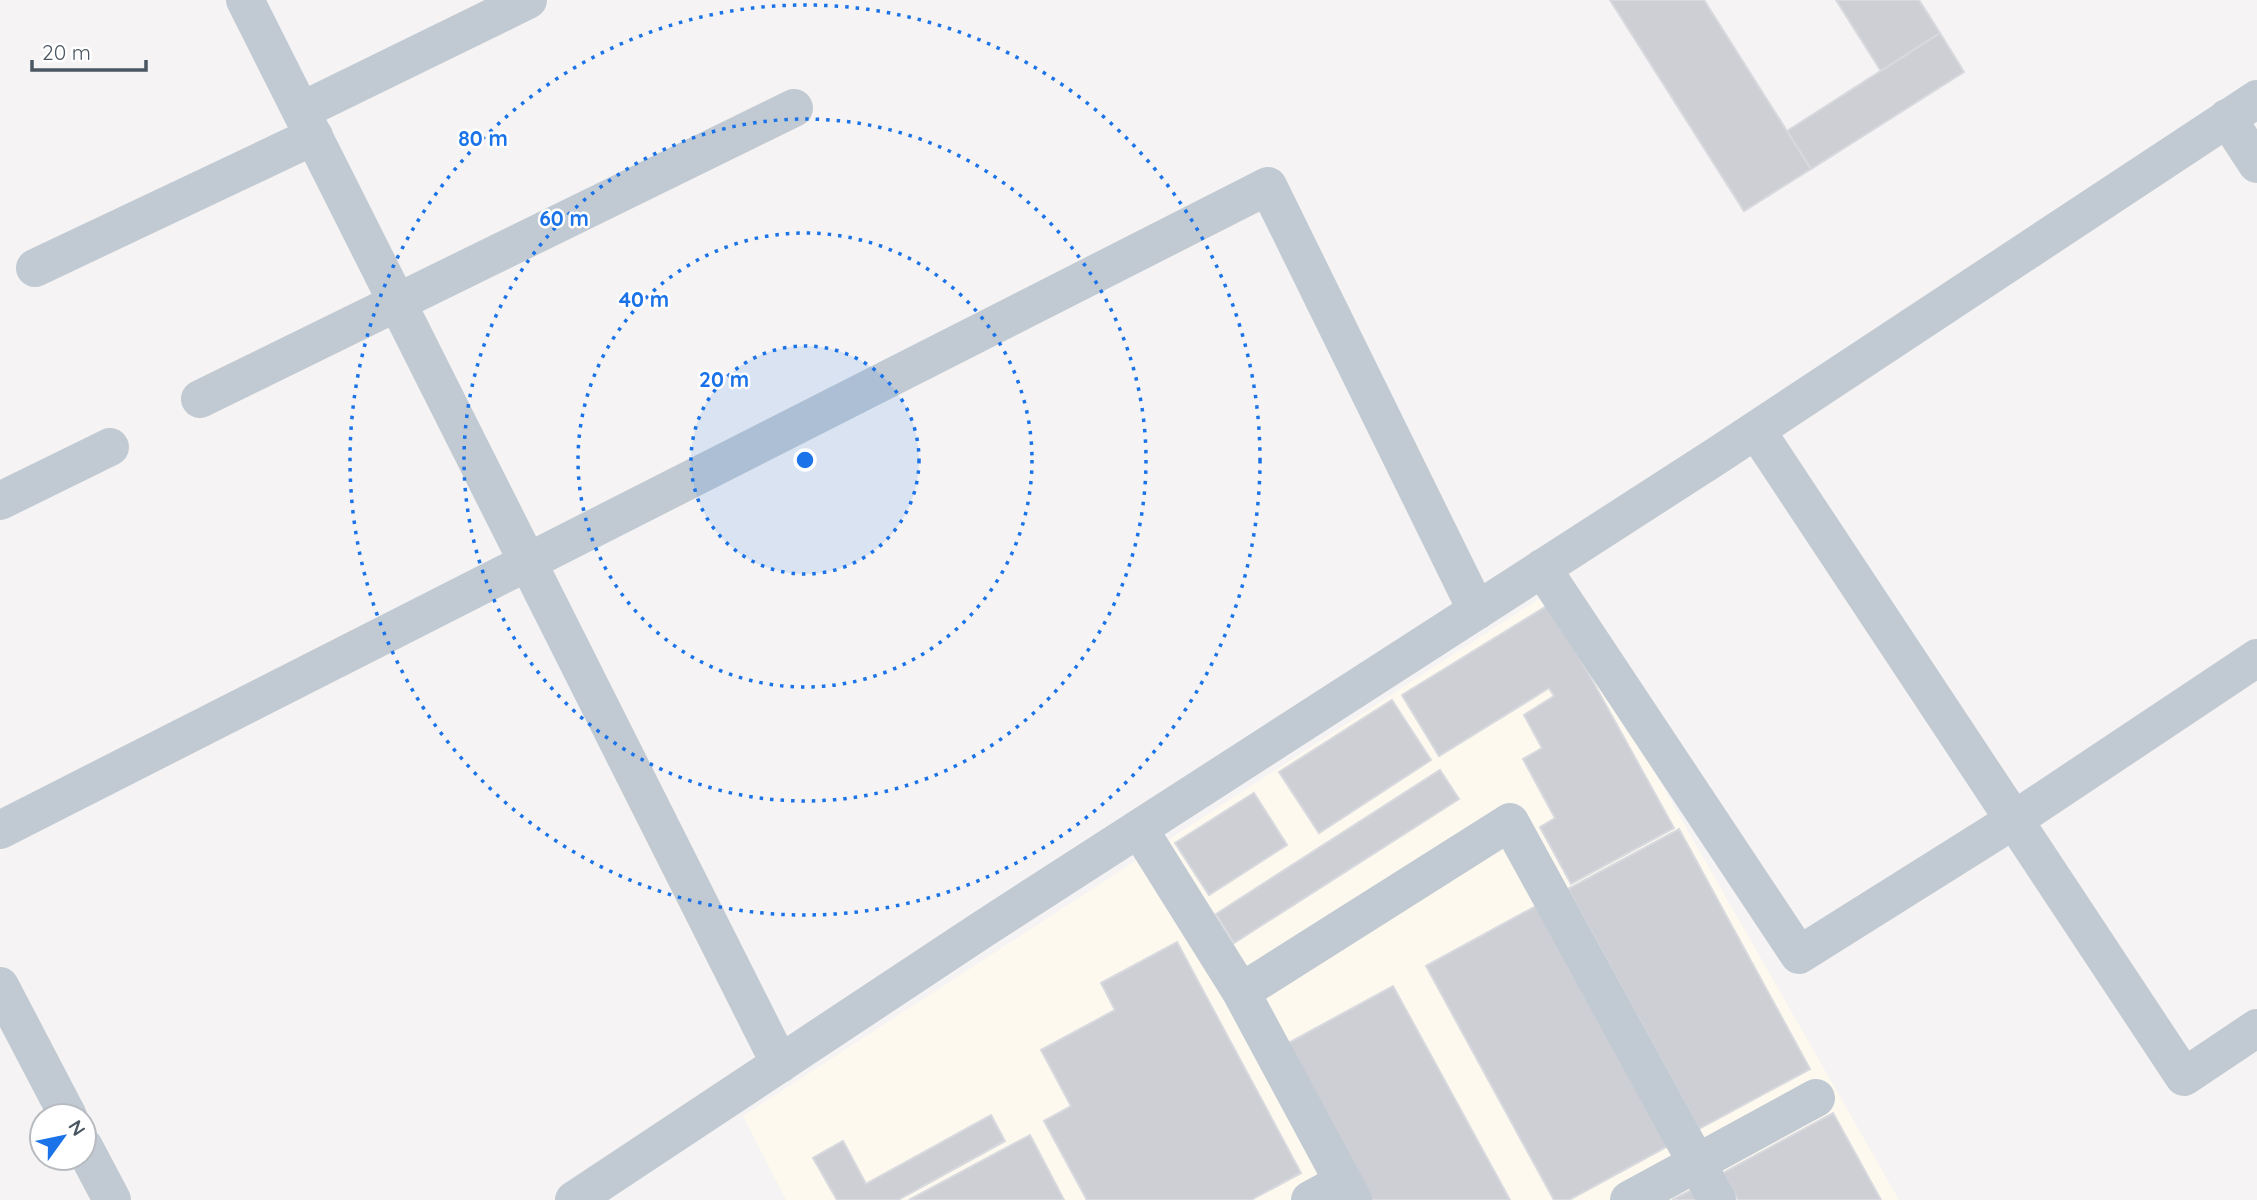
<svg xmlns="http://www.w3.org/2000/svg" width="2257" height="1200" viewBox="0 0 2257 1200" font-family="Quicksand,sans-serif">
<rect width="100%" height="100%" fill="#f5f3f3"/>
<path fill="#fdf9ef" d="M1551 591 1899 1200H786L743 1116Z"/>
<path fill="#cdcfd5" stroke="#d7d9de" stroke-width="2" d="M1610 0H1704L1811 169 1744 211Z
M1836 0H1919L1940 33 1881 71Z
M1940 33 1964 72 1811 169 1787 131Z
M1550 604 1674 828 1571 884 1540 827 1555 818 1523 759 1542 748 1524 715 1554 696 1549 688 1439 756 1402 695Z
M1392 700 1431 760 1319 833 1279 772Z
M1440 770 1459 799 1234 943 1216 914Z
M1254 793 1287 845 1209 895 1175 843Z
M1679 829 1810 1069 1699 1129 1568 889Z
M1536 906 1668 1146 1569 1200H1554L1426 966Z
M1177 942 1301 1173 1251 1200H1087L1044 1121 1071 1106 1041 1050 1115 1010 1101 983Z
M1393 986 1510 1200H1367L1283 1046Z
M1833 1113 1881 1200H1738L1723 1173Z
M991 1115 1005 1141 898 1200H837L813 1158 843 1141 866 1184Z
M1030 1135 1064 1200H909Z
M1691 1190 1697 1200H1672Z"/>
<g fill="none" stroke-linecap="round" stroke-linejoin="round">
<path stroke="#c1cad2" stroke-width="38" d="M245 0 780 1064
M301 111 528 0
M2227 118 2257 164
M35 268 314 136
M200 399 794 108
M1756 430 2184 1077 2257 1028
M0 501 110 447
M1542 568 1799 955 2014 820 2257 658
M1139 829 1241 992 1353 1200
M0 830 1268 186 1477 611
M0 986 68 1116
M1241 992 1510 822 1717 1200
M84 1147 112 1200
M574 1200 983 929 1718 455 2257 99
M1310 1200 1343 1182
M1629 1200 1816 1098"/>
</g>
<circle cx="805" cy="460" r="114" fill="#1a73e8" fill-opacity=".12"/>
<g fill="none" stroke="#1a73e8" stroke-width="3.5" stroke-dasharray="3.5 7">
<circle cx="805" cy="460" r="114"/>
<circle cx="805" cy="460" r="227"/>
<circle cx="805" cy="460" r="341"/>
<circle cx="805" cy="460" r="455"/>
</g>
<circle cx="805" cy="460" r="10" fill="#1a73e8" stroke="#fff" stroke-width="3.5"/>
<g font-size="21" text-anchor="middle" font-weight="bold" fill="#1a73e8" stroke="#fff" stroke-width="5" stroke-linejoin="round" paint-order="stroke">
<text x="483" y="146">80 m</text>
<text x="564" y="226">60 m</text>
<text x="644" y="307">40 m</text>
<text x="724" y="387">20 m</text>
</g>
<g transform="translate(63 1137) rotate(57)"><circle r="33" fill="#ffffff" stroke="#b7bbc0" stroke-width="2"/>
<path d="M0-5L12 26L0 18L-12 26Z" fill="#1a73e8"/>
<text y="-10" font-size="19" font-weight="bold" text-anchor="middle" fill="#4a5661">N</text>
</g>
<path d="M32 60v10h114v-10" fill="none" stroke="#4a5661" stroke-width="3.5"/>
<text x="42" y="60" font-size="21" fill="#4a5661" stroke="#ffffff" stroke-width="5" paint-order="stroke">20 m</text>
</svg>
